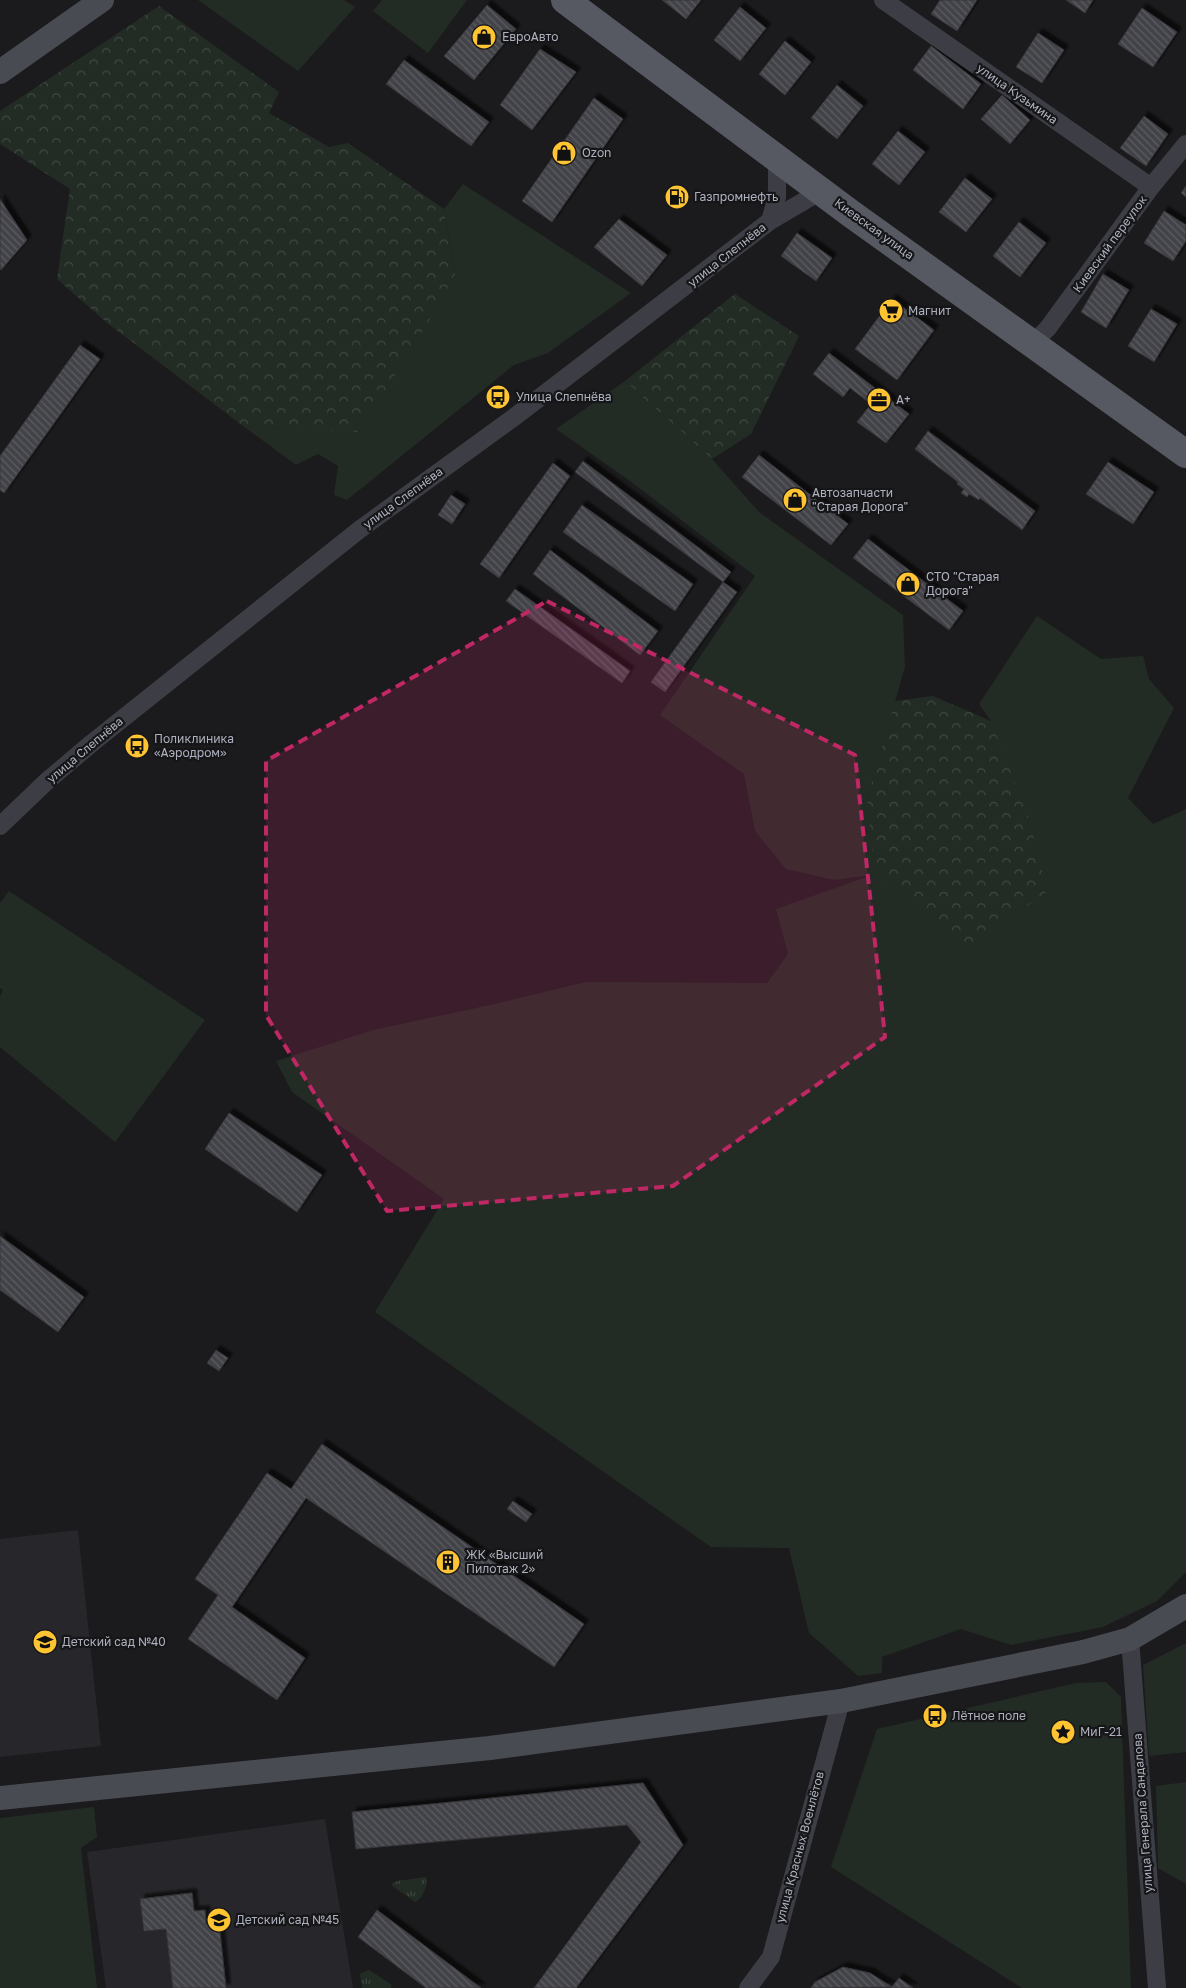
<svg xmlns="http://www.w3.org/2000/svg" width="1186" height="1988" viewBox="0 0 1186 1988" font-family="'Golos Text',sans-serif">
<defs>
<pattern id="forest-crowns" width="20" height="18" patternUnits="userSpaceOnUse" patternTransform="scale(1.25)"><rect width="20" height="18" fill="#222c24"/><path d="M2 6a3 3 0 1 1 6 0M12 15a3 3 0 1 1 6 0" fill="none" stroke="#3f4842"/></pattern>
<pattern id="park-tufts" width="24" height="20" patternUnits="userSpaceOnUse" patternTransform="scale(1.25)"><rect width="24" height="20" fill="#222c24"/><path d="M3 7l-1-3M5 7V3M7 7l1-3M15 17l-1-3M17 17v-4M19 17l1-3" fill="none" stroke="#3f4842"/></pattern>
<pattern id="building-back-hatch" width="6" height="6" patternUnits="userSpaceOnUse" patternTransform="scale(1.25)"><rect width="6" height="6" fill="#424348"/><path d="M-1 5l2 2M0 0l6 6M5-1l2 2" fill="none" stroke="#5b5c61"/></pattern>
<filter id="shadow"><feDropShadow dx="4.5" dy="-4.5" stdDeviation="1" flood-color="#0009"/></filter>
</defs>
<rect width="100%" height="100%" fill="#1b1b1d"/>
<path fill="#27272b" d="M78 1530 101 1746 0 1757V1539Z
M325 1819 353 1988H106L87 1852Z"/>
<path fill="#222c24" d="M198 0H344L355 7 298 71Z
M382 0H467L428 53 373 11Z
M463 184 631 293 548 353 514 365 347 500 334 495 338 466 318 454 296 465 243 426 357 431 455 275 444 209Z
M625 381 712 459 759 512 903 615 905 667 867 798 991 721 979 704 1037 616 1101 659 1143 656 1149 679 1174 708 1128 798 1153 824 1186 809V1572L1157 1601 1103 1627 1011 1645 961 1629 882 1657V1673L858 1676 809 1633 789 1548 711 1547 375 1312 444 1199 292 1092 276 1061 373 1030 490 1005 586 982 767 983 788 954 776 909 872 875 834 880 786 869 755 831 744 774 660 715 755 576 630 481 556 429Z
M9 891 205 1020 115 1142 0 1047V996L3 990 0 988V903Z
M1186 1643V1752L1149 1756 1143 1665Z
M1106 1682 1121 1697 1131 1988H1022L831 1867 877 1729 1076 1683Z
M1186 1782V1884L1158 1868 1156 1786Z
M94 1807 97 1837 81 1848 97 1988H0V1818Z"/>
<path fill="url(#forest-crowns)" d="M159 6 279 92 269 113 329 147 348 143 444 209 455 275 413 348 357 432 243 426 106 322 57 279 70 189 0 144V111Z
M735 294 799 336 751 434 712 459 625 381Z
M933 696 991 721 1029 819 1047 891 967 952 875 874 867 798 895 701Z"/>
<path fill="url(#park-tufts)" d="M426 1877C428 1886 423 1898 415 1902L391 1885 397 1881Z
M369 1970 392 1985 391 1988H362L360 1974Z"/>
<path fill="url(#building-back-hatch)" stroke="#35353a" filter="url(#shadow)" d="M662 0H701L686 19Z
M940 0H977L957 31 931 14Z
M1066 0H1093L1085 13Z
M487 5 516 29 474 80 444 56Z
M740 7 766 28 740 61 714 40Z
M1142 8 1177 32 1153 67 1118 44Z
M1038 33 1064 50 1042 83 1016 67Z
M785 41 811 62 785 95 759 74Z
M931 46 981 84 963 109 913 70Z
M540 49 576 72 532 130 500 105Z
M404 60 489 122 471 146 386 84Z
M837 85 863 106 837 139 811 118Z
M1002 95 1030 120 1010 144 981 119Z
M594 98 623 119 552 222 522 201Z
M1144 116 1168 134 1146 166 1120 148Z
M898 131 925 152 899 185 872 164Z
M965 178 992 199 966 232 939 212Z
M1186 186V197L1181 193Z
M0 199 27 240 1 270 0 269Z
M1164 211 1186 225V241L1173 261 1144 243Z
M619 219 667 255 642 286 594 247Z
M1019 222 1046 243 1020 277 993 256Z
M797 233 832 258 816 281 781 256Z
M1103 274 1129 290 1106 328 1081 312Z
M892 299 934 330 897 380 855 349Z
M1151 309 1177 324 1154 362 1128 346Z
M80 345 100 359 4 493 0 490V456Z
M829 353 909 414 886 443 857 422 871 404 850 388 843 397 813 374Z
M928 431 1035 511 1022 530 980 498 979 500 969 494 967 497 961 493 964 489 957 484 958 482 915 449Z
M759 455 848 524 831 545 742 477Z
M583 461 731 572 723 582 575 472Z
M1108 462 1154 492 1133 524 1086 494Z
M553 463 570 476 499 578 480 564Z
M451 495 465 504 452 524 438 515Z
M582 505 693 584 675 611 563 532Z
M868 539 963 611 949 630 853 558Z
M550 550 658 631 640 655 533 574Z
M723 582 737 592 665 692 651 682Z
M515 589 630 671 622 683 506 601Z
M229 1113 322 1175 297 1212 205 1149Z
M0 1236 84 1297 58 1332 0 1290Z
M216 1350 228 1358 219 1371 207 1363Z
M322 1444 584 1624 554 1667 306 1498 232 1607 305 1658 277 1700 188 1639 218 1595 195 1579 267 1473 291 1489Z
M513 1501 532 1514 526 1522 507 1509Z
M643 1783 683 1845 576 1988H534L641 1842 627 1825 356 1849 352 1812Z
M192 1893 194 1911 205 1910 206 1924 219 1923 226 1988H173L166 1929 144 1931 140 1899Z
M377 1910 481 1988H426L358 1937Z
M843 1967 870 1973 892 1987 811 1988 815 1982Z
M899 1978 913 1988H891Z"/>
<g fill="none" stroke-linecap="round" stroke-linejoin="round">
<path stroke="#3d3e45" stroke-width="18" d="M883 0 1151 187
M770 221 777 197V158
M1033 343 1048 328 1151 187 1186 144
M0 826 47 781 92 743 359 530 513 418 770 221 821 191
M1130 1639 1157 1988
M748 1988 771 1957 841 1701"/>
<path stroke="#494b53" stroke-width="24" d="M0 72 102 0
M0 1798 490 1748 841 1701 1083 1652 1130 1639 1186 1606"/>
<path stroke="#575962" stroke-width="28" d="M565 0 850 213 1186 454"/>
</g>
<path fill="#c02765" fill-opacity="0.2" stroke="#c02765" stroke-width="4" stroke-dasharray="10 6" stroke-linejoin="round" d="M547 601 855 755 885 1037 673 1186 387 1211 266 1015V761Z"/>
<defs>
<symbol id="shop-disc" viewBox="-11 -11 22 22"><circle r="9.5" fill="#fec432" stroke="#161618"/><path d="M-5-2.5h2.3a2.7 3.5 0 0 1 5.4 0H5L5.5 6h-11ZM-1.5-2.5h3a1.5 2.3 0 0 0-3 0Z" fill="#111"/></symbol>
<symbol id="fuel-disc" viewBox="-11 -11 22 22"><circle r="9.5" fill="#fec432" stroke="#161618"/><path d="M-5.5-6h7V0h2V4h1.3V-2.5L3-4.5l.8-.8L6-3V5H2.5V1h-1V6h-7ZM-4.2-4.7v3.2H.2V-4.7Z" fill="#111"/></symbol>
<symbol id="supermarket-disc" viewBox="-11 -11 22 22"><circle r="9.5" fill="#fec432" stroke="#161618"/><path d="M-6-5.5h2.5l.6 2H6L4.5 2H-2.5L-4.4-4H-6ZM-1.5 3.2a1.3 1.3 0 1 0 .1 0ZM3 3.2a1.3 1.3 0 1 0 .1 0Z" fill="#111"/></symbol>
<symbol id="bus-disc" viewBox="-11 -11 22 22"><circle r="9.5" fill="#fec432" stroke="#161618"/><path d="M-5-6H5V4H4V6H2V4H-2V6H-4V4H-5ZM-3.5-4V0h7V-4ZM-3.5 1.2v1.5H-2V1.2ZM2 1.2v1.5H3.5V1.2Z" fill="#111"/></symbol>
<symbol id="office-disc" viewBox="-11 -11 22 22"><circle r="9.5" fill="#fec432" stroke="#161618"/><path d="M-6-3h4V-5.5h4V-3h4V5H-6ZM-1-4.5V-3h2v-1.5ZM-6 0V1H6V0Z" fill="#111"/></symbol>
<symbol id="building-disc" viewBox="-11 -11 22 22"><circle r="9.5" fill="#fec432" stroke="#161618"/><path d="M-4-6H4V6H1V3H-1V6H-4ZM-2.5-4.3h1.7v1.8h-1.7ZM.8-4.3h1.7v1.8H.8ZM-2.5-1h1.7V.8h-1.7ZM.8-1h1.7V.8H.8Z" fill="#111"/></symbol>
<symbol id="school-disc" viewBox="-11 -11 22 22"><circle r="9.5" fill="#fec432" stroke="#161618"/><path d="M0-5L7-2L0 1L-7-2ZM-4 1L0 2.5L4 1V4Q0 6-4 4Z" fill="#111"/></symbol>
<symbol id="sight-disc" viewBox="-11 -11 22 22"><circle r="9.5" fill="#fec432" stroke="#161618"/><path d="M0-6L1.8-2.2L6-1.7L2.9 1.2L3.7 5.4L0 3.3L-3.7 5.4L-2.9 1.2L-6-1.7L-1.8-2.2Z" fill="#111"/></symbol>
</defs>
<g fill-rule="evenodd">
<use href="#shop-disc" x="470" y="23" width="28" height="28"/>
<use href="#shop-disc" x="550" y="139" width="28" height="28"/>
<use href="#fuel-disc" x="663" y="183" width="28" height="28"/>
<use href="#supermarket-disc" x="877" y="297" width="28" height="28"/>
<use href="#bus-disc" x="484" y="383" width="28" height="28"/>
<use href="#office-disc" x="865" y="386" width="28" height="28"/>
<use href="#shop-disc" x="781" y="486" width="28" height="28"/>
<use href="#shop-disc" x="894" y="570" width="28" height="28"/>
<use href="#bus-disc" x="123" y="732" width="28" height="28"/>
<use href="#building-disc" x="434" y="1548" width="28" height="28"/>
<use href="#school-disc" x="31" y="1628" width="28" height="28"/>
<use href="#bus-disc" x="921" y="1702" width="28" height="28"/>
<use href="#sight-disc" x="1049" y="1718" width="28" height="28"/>
<use href="#school-disc" x="205" y="1906" width="28" height="28"/>
</g>
<g text-anchor="middle" stroke-width="4.5" stroke-linejoin="round" paint-order="stroke">
<g font-size="12" fill="#adb1be" stroke="#161618" text-anchor="start">
<text x="502" y="41">ЕвроАвто</text>
<text x="582" y="157">Ozon</text>
<text x="694" y="201">Газпромнефть</text>
<text x="908" y="315">Магнит</text>
<text x="516" y="401">Улица Слепнёва</text>
<text x="896" y="404">А+</text>
<text x="812" y="497">Автозапчасти<tspan x="812" dy="14">"Старая Дорога"</tspan></text>
<text x="926" y="581">СТО "Старая<tspan x="926" dy="14">Дорога"</tspan></text>
<text x="154" y="743">Поликлиника<tspan x="154" dy="14">«Аэродром»</tspan></text>
<text x="466" y="1559">ЖК «Высший<tspan x="466" dy="14">Пилотаж 2»</tspan></text>
<text x="62" y="1646">Детский сад №40</text>
<text x="952" y="1720">Лётное поле</text>
<text x="1080" y="1736">МиГ-21</text>
<text x="236" y="1924">Детский сад №45</text>
</g>
<g font-size="12" fill="#adb1be" stroke="#161618">
<text transform="translate(1017 94) rotate(35)" y="4">улица Кузьмина</text>
<text transform="translate(874 229) rotate(36)" y="4">Киевская улица</text>
<text transform="translate(1110 244) rotate(-54)" y="4">Киевский переулок</text>
<text transform="translate(727 255) rotate(-38)" y="4">улица Слепнёва</text>
<text transform="translate(403 498) rotate(-36)" y="4">улица Слепнёва</text>
<text transform="translate(85 750) rotate(-40)" y="4">улица Слепнёва</text>
<text transform="translate(1143 1813) rotate(-94)" y="4">улица Генерала Сандалова</text>
<text transform="translate(800 1847) rotate(-75)" y="4">улица Красных Военлётов</text>
</g>
</g>
</svg>
